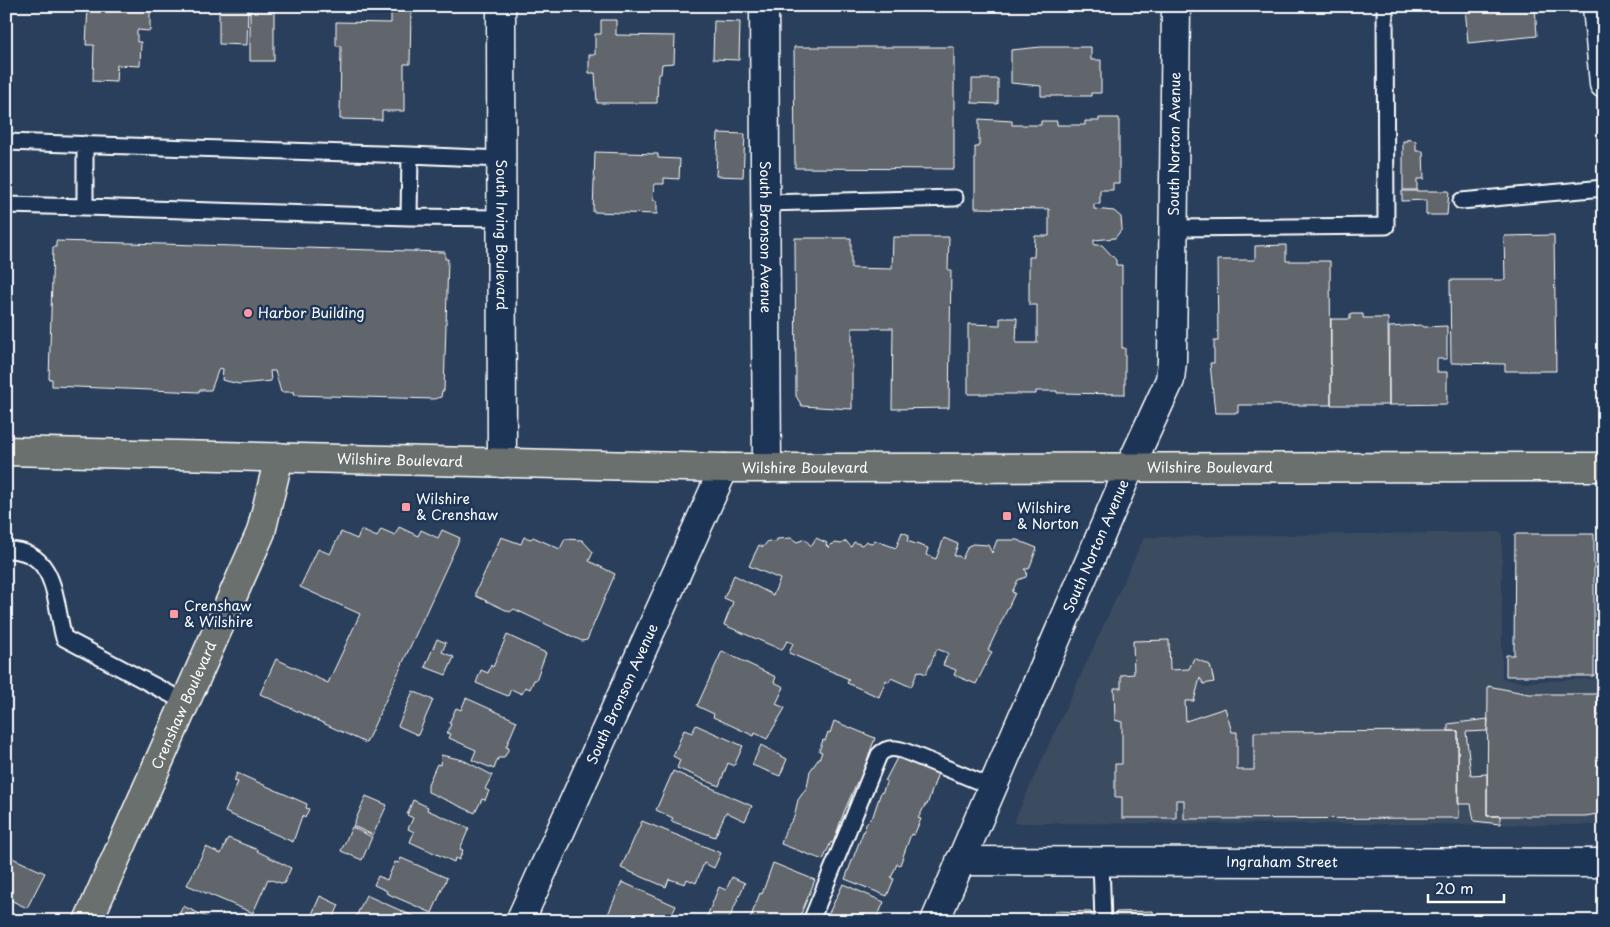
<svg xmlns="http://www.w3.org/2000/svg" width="1610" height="927" viewBox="0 0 1610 927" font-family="'Playpen Sans',sans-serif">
<rect width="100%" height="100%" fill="#2a3f5b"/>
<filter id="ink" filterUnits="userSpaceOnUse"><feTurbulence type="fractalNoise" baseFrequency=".02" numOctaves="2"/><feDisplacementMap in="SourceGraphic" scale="10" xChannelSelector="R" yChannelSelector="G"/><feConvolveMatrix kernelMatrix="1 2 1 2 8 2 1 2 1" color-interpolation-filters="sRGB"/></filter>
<g filter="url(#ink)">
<path fill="#3a4b60" d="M1502 532V679L1522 682 1604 678V825L1013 823 1144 537Z"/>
<path fill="#60666c" stroke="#fff" d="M88 6 150 11V31L137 30V42H141L140 66 117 65 116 82 93 81 94 45H86Z
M219 6H248L247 45 219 44Z
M250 6H274V61H250Z
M1465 6H1535L1537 36 1468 43Z
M391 10 411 11 410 64H404V111H382V120L340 119 341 46H336V22L391 23Z
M601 20H616V35L675 36 674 63 662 64 661 74H658L657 103H597L595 73H589V55H595V34H601Z
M714 21 740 22 739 60 713 59Z
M794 47H954V169L795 168Z
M1041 47H1091V60H1101V93H1091V96H1041V86L1011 83V50Z
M972 79H998V104L972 103Z
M1099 118H1119V183H1113V190H1100V204H1094V209L1114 211 1121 217 1122 229 1115 238 1094 240V245H1102L1116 260V265H1122V348H1125V394L1057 393V391H1036V394H968V324L1000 325V318H1017L1016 343H1037V305H1029V257H1034L1035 236H1049V209L975 208V147H979V119L1012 121V125H1041V121H1057V125H1085V121H1099Z
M718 133 745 134 743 177 716 176Z
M1407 139 1416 141V151H1423L1424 179H1417V190H1403V141H1407Z
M595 152 658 154V158L680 159 679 179 664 178V184H654L653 200 657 201V214L593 212Z
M1402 191H1449L1447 215H1426V200L1402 201Z
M1554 235 1556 371H1505V364L1451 363 1450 280H1505L1504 236Z
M893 237H949L948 270H951L949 408 892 409 893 328H852V409L802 406 796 396 795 238H851V268L892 269Z
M56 241 445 252V259H448L444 391H442L441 397 434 399 293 395 294 392H281L275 371H270L271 381 239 384 222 380 223 369 219 368 211 390H199V392L52 386V379H49L53 247H56Z
M1286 245V261H1330L1331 405H1238V413H1215L1210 363H1214V341H1218L1217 260H1255V246Z
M1350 314H1363V318H1388L1389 405H1331V319H1350Z
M1421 325 1424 327 1447 326V359H1437V372H1447V404L1389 405V327Z
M399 527 418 536 421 530 438 538 442 530 460 538 366 743 260 694 276 659 328 683 360 614 300 587 318 549 330 554 341 532 357 539 361 530 377 537 381 529 395 535Z
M902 532 909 535 907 541 928 548 926 555 936 559 944 538 958 544 954 556H959L962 559 968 546 973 544 988 545 992 553 997 540H1017L1037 548 1029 569H1024L1027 572 1026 577 1018 580 1012 592 1015 593 988 650 992 652 976 684 954 675 956 670 943 665 948 653 937 649 926 674 918 671 911 687 891 678 889 682 886 680 879 697 847 683 849 679 789 653 793 643 787 641 782 650 724 625 733 602 724 598 734 575 773 595 780 579 749 566 759 545 763 547 768 541 776 542 777 539 791 538 797 542 805 539 811 546 816 538 827 543 826 545 829 548 830 545 836 543 841 544 846 541 851 547 854 542 862 545 866 541 873 544 874 540 896 548Z
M1515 534H1594V676H1506V655H1514Z
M501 537 521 544 524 537 531 539 533 537 560 549 565 539 582 540 593 552 589 561 615 574 587 640 582 641 514 609 510 612 476 596V591Z
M507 635 546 653 536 680H534L530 689 525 687 522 694 511 689 508 696 476 683 481 670 488 673 491 665 493 667Z
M437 639 446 643 442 652 454 657 446 675 425 667Z
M1169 640 1170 670 1189 669 1194 658 1210 665 1214 682 1204 684 1200 678 1194 701H1185L1186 721 1225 708 1232 732H1237V770H1254V732L1458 731 1459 818 1184 819V800H1176V818H1122V797H1115V764H1122V722L1115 720 1114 688H1121V675L1134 674 1133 641Z
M722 651 776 677 774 682 784 687 776 704 785 708 767 739 755 733 754 736 713 717 714 714 697 706Z
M1488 686 1529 694H1598L1597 715H1604V813L1585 816H1487Z
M413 691 433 700 418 735 398 726Z
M466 698 517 721 506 747 509 748 504 758H498L494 769 472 760 476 750 449 738 451 734 447 733 451 724 449 723 456 708 461 710Z
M1488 719 1487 731 1466 732 1471 775 1487 774V816H1500V824L1474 821 1471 804H1458V731H1448V724Z
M834 721 875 738 859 783 857 782 844 812 833 843 831 842 823 860 781 844 785 831 794 817 798 800 807 787 810 771 820 757 822 752 819 751 823 740 825 741 828 732 830 733Z
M696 725 743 746 734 766 728 763 719 786 677 768 680 760 673 756 684 730 692 733Z
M761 745 787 759 780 776 752 765Z
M441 755 463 760 492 775 485 789 489 791 485 800 482 799 475 813 428 792V784L437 764 440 765Z
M898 756 938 773 927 805H925L920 815 918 818 921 819 914 835 911 834 900 865 897 864 891 878 894 879 887 896 845 879 867 822 873 816 881 792 882 793 887 781H885Z
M673 771 752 806 745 821 726 812 715 837 671 821 673 818 656 810Z
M237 773 307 804 306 808 309 809 305 818 302 816 293 842 225 812 238 782 234 781Z
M366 796 387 805 373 835 353 826Z
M413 800 428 807 427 810 469 828 460 849 463 850 459 860 455 858 454 862 410 842 414 832 408 829 413 818 407 815Z
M642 821 721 853 714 868 704 863 696 883 687 879 685 884 669 879 666 887 621 868Z
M352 827 372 837 362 860 341 851Z
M228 838 258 850 257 851 291 868 284 884 268 879 253 913 187 885 206 847 221 854Z
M6 855 45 873 27 908 6 898Z
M401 858 447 878 432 913 386 893 387 891 374 885 378 876 387 880 395 862 399 863Z
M773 863 815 880 798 921 750 919 760 893 762 894Z
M732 877 745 883 728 921H705L719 887 726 890Z
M622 882 676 906 669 921 649 914 646 921H605Z
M843 884 884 902 877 918 875 917 874 921H825Z
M366 895 424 921H354Z
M320 896 339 905 332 921H309Z
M183 906 215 921H176Z
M1055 911 1091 912 1093 921H1055Z
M1153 911 1154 921H1115L1116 912Z"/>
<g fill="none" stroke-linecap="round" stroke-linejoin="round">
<defs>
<path id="lane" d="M6 142 410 155 409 217 85 207V144
M410 155 501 159
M1461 201 1604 188
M766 203 955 198
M6 205 85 207
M409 217 501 218
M1175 228 1386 226 1385 6
M6 550C58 549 54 603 64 638L185 702
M1101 861 1103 921
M811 921 879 755C887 746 897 748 907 752L992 787"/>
<g id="street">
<path id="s1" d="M501 6 502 463"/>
<path id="s2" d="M764 6 767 468"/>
<path d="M1597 6 1604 84"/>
<path id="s3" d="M1130 467 1170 380 1172 361 1176 6"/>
<path id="s4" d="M960 861 1604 863"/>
<path id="s5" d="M520 921 724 468"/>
</g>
<g id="secondary">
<path id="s6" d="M935 921 1130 467"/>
</g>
<g id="primary">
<path id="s7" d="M6 451 724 468 1604 467"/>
<path id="s8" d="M88 921 261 532 279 457"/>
</g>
</defs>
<use href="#lane" stroke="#fff" stroke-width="19"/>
<use href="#street" stroke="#fff" stroke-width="31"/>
<use href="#secondary" stroke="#fff" stroke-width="31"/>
<use href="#primary" stroke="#fff" stroke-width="31"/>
<use href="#lane" stroke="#1d3557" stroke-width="15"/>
<use href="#street" stroke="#1d3557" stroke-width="28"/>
<use href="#secondary" stroke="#1d3557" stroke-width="28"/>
<use href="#primary" stroke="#6b706d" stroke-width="28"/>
</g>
</g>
<g fill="#ff9aa2" stroke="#1d3557" stroke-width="2">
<circle cx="248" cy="313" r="5"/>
<rect x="401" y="502" width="10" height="10" rx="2.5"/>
<rect x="1002" y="511" width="10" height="10" rx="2.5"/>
<rect x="169" y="609" width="10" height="10" rx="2.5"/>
</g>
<g text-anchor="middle" stroke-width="5" stroke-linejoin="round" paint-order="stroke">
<g font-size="14" fill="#fff" stroke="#1d3557">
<text dy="5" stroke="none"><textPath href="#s3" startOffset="332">South Norton Avenue</textPath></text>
<text dy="5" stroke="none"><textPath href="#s1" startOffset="229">South Irving Boulevard</textPath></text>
<text dy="5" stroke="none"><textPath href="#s2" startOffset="231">South Bronson Avenue</textPath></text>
<text dy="5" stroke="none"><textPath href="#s7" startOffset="394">Wilshire Boulevard</textPath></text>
<text dy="5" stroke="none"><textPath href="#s7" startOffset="1204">Wilshire Boulevard</textPath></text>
<text dy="5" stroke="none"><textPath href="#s7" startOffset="799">Wilshire Boulevard</textPath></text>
<text dy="5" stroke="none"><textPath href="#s6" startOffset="408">South Norton Avenue</textPath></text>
<text dy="5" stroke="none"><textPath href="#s5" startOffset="249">South Bronson Avenue</textPath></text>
<text dy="5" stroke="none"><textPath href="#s8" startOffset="236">Crenshaw Boulevard</textPath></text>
<text dy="5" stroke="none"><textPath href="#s4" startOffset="322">Ingraham Street</textPath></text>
</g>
<g font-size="14" fill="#fff" stroke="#1d3557" text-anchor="start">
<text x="258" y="318">Harbor Building</text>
<text x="416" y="504">Wilshire<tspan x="416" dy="16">&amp; Crenshaw</tspan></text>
<text x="1017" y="513">Wilshire<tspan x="1017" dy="16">&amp; Norton</tspan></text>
<text x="184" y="611">Crenshaw<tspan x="184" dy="16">&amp; Wilshire</tspan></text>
</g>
</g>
<rect width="1610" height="927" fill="none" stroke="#1d3557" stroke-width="25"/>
<rect x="12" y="12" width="1585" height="902" fill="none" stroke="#fff" stroke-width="2" filter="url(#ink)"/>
<path d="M1428 894v8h76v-8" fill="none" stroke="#ffffff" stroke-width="2.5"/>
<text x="1435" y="894" font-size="15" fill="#ffffff" stroke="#1d3557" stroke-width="4" paint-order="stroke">20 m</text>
</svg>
